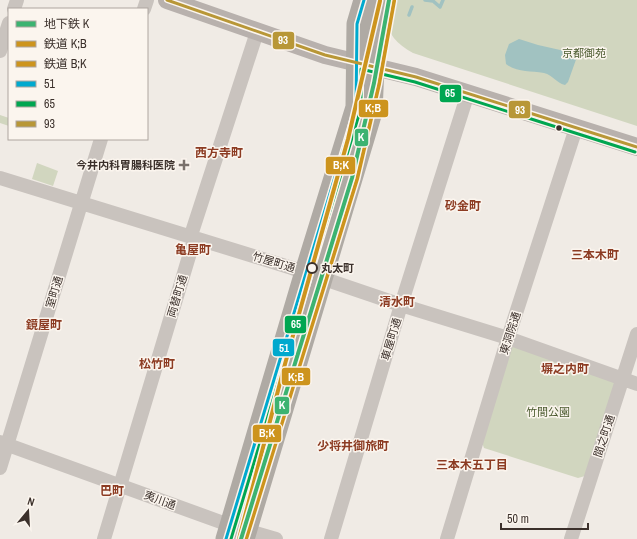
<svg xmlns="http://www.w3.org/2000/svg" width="637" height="539" viewBox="0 0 637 539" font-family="'Archivo Narrow','Noto Sans JP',sans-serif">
<rect width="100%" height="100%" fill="#f0ebe5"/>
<path fill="#d1d6bf" d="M391 0H637V126L413 53C390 40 382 27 391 0Z
M0 115 9 118V126L0 123Z
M37 163 58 171 53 186 32 179Z
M514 344 612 377 617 385 585 476 578 478 484 448 481 440 509 348Z"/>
<path fill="#a1c2c1" d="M519 39 538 45 578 54 568 82 565 85C556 83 553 75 544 73 530 70 518 73 506 64L505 55 509 44Z"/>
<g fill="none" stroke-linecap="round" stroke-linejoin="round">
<path stroke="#a1c2c1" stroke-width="3.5" d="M425 0 433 1 440 7 443 0
M409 15 412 7"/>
<path stroke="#c9c3be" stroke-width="14" d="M14 9 17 0
M144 9 147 0
M0 51 9 23
M0 178 292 268 401 305 508 338 637 384
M0 442 229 525 276 539
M0 468 101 139
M104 539 193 243 192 232 257 32
M331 539 401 305 468 93
M447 539 508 338 576 128
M571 539 637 334"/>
<path stroke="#b8b1ad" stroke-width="18" d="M167 0 325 55 416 77 637 147"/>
<path stroke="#afaaa4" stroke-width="21" d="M226 539 305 272 356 107 357 24 364 0
M244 539 372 112 374 67 372 28 380 0"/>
<defs>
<path id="bus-1" d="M226 539 356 107 357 24 364 0"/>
<path id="bus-2" d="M231 539 361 108V69L415 82 635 152"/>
<path id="bus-3" d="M167 0 325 55 416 77 637 147"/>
</defs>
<use href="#bus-1" stroke="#fbf5ee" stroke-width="6"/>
<use href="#bus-2" stroke="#fbf5ee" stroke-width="6"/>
<use href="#bus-3" stroke="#fbf5ee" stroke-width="6"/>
<use href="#bus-1" stroke="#00a9ce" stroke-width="3"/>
<use href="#bus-2" stroke="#00a651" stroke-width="3"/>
<use href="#bus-3" stroke="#b89737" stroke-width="3"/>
<defs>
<path id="rail-1" d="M246 539 357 179 379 84 394 1"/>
<path id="rail-2" d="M239 539 285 364 348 139 380 1"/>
</defs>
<use href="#rail-1" stroke="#fbf5ee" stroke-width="7"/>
<use href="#rail-2" stroke="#fbf5ee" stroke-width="7"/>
<use href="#rail-1" stroke="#cd941d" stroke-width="4"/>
<use href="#rail-2" stroke="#cd941d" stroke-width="4"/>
<defs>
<path id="metro-1" d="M241 539 352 178 374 83 389 0"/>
</defs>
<use href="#metro-1" stroke="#fbf5ee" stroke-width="7"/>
<use href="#metro-1" stroke="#3cb371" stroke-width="4"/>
</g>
<circle fill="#3b302b" stroke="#fbf5ee" stroke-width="1.5" cx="559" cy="128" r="3.5"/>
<path fill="#7a716c" stroke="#fbf5ee" stroke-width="1.5" d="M182 159h4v4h4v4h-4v4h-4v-4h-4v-4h4z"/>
<circle fill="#fbf5ee" stroke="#3b302b" stroke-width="2" cx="312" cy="268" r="5"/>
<g text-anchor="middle" stroke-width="3" stroke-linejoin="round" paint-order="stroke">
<g font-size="11" fill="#4a5a2e" stroke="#fbf5ee">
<text x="584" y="57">京都御苑</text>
<text x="548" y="416">竹間公園</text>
</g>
<g font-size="11" font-weight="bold" fill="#3b302b" stroke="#fbf5ee" text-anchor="end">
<text x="175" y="169">今井内科胃腸科医院</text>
</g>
<g font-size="11" fill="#3b302b" stroke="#fbf5ee">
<text transform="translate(274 262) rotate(17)" y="4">竹屋町通</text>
<text transform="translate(54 292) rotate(-73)" y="4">室町通</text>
<text transform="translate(177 296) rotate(-73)" y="4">両替町通</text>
<text transform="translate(510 333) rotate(-72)" y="4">東洞院通</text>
<text transform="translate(391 339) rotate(-73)" y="4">車屋町通</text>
<text transform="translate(604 436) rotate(-72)" y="4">間之町通</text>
<text transform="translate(160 500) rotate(20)" y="4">夷川通</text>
</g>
<g font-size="11" font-weight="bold" fill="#3b302b" stroke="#fbf5ee" text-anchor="start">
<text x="321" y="272">丸太町</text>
</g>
<g font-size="12" font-weight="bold" fill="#8c3b22" stroke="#fbf5ee">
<text x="219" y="157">西方寺町</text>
<text x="463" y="210">砂金町</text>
<text x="193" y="254">亀屋町</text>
<text x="595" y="259">三本木町</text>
<text x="397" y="306">清水町</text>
<text x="44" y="329">鏡屋町</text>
<text x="157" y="368">松竹町</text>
<text x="565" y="373">塀之内町</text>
<text x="353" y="450">少将井御旅町</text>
<text x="472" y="469">三本木五丁目</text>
<text x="112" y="495">巴町</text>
</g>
</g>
<g stroke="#fbf5ee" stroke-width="1.5">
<rect x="272" y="31" width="23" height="19" rx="4" fill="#b89737"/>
<rect x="439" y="84" width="23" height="19" rx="4" fill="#00a651"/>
<rect x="358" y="99" width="31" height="19" rx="4" fill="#cd941d"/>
<rect x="508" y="100" width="23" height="19" rx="4" fill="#b89737"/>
<rect x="354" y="128" width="15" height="19" rx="4" fill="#3cb371"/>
<rect x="325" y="156" width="31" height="19" rx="4" fill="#cd941d"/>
<rect x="284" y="315" width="23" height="19" rx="4" fill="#00a651"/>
<rect x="272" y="338" width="23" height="19" rx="4" fill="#00a9ce"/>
<rect x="281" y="367" width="30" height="19" rx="4" fill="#cd941d"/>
<rect x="274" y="396" width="16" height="19" rx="4" fill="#3cb371"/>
<rect x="252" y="424" width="30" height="19" rx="4" fill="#cd941d"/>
</g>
<g font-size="11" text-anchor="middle" font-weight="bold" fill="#fff">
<text x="283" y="44">93</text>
<text x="450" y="97">65</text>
<text x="373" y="112">K;B</text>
<text x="520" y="114">93</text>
<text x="361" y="141">K</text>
<text x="341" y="169">B;K</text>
<text x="296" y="328">65</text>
<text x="284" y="352">51</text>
<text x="296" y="381">K;B</text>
<text x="282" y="409">K</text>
<text x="267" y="437">B;K</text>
</g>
<rect x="8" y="8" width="140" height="132" fill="#fbf5ee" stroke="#aea6a0"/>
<rect x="16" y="21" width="20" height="6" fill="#3cb371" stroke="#aea6a0"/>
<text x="44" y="28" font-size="12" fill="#3b302b">地下鉄 K</text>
<rect x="16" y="41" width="20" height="6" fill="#cd941d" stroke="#aea6a0"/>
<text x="44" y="48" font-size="12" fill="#3b302b">鉄道 K;B</text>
<rect x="16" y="61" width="20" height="6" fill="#cd941d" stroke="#aea6a0"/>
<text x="44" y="68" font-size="12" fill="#3b302b">鉄道 B;K</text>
<rect x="16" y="81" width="20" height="6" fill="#00a9ce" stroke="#aea6a0"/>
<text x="44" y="88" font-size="12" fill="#3b302b">51</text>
<rect x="16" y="101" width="20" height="6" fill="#00a651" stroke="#aea6a0"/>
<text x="44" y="108" font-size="12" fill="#3b302b">65</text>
<rect x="16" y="121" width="20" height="6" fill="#b89737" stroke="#aea6a0"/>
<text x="44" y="128" font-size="12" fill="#3b302b">93</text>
<g transform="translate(28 511) rotate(18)" stroke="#fbf5ee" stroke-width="3" paint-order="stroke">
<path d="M0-3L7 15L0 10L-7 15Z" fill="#3b302b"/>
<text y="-6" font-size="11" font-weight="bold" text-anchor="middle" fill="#3b302b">N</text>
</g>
<path d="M501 523v6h87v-6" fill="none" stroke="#3b302b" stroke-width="2"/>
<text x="507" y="523" font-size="12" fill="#3b302b" stroke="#fbf5ee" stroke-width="3" paint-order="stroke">50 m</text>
</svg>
